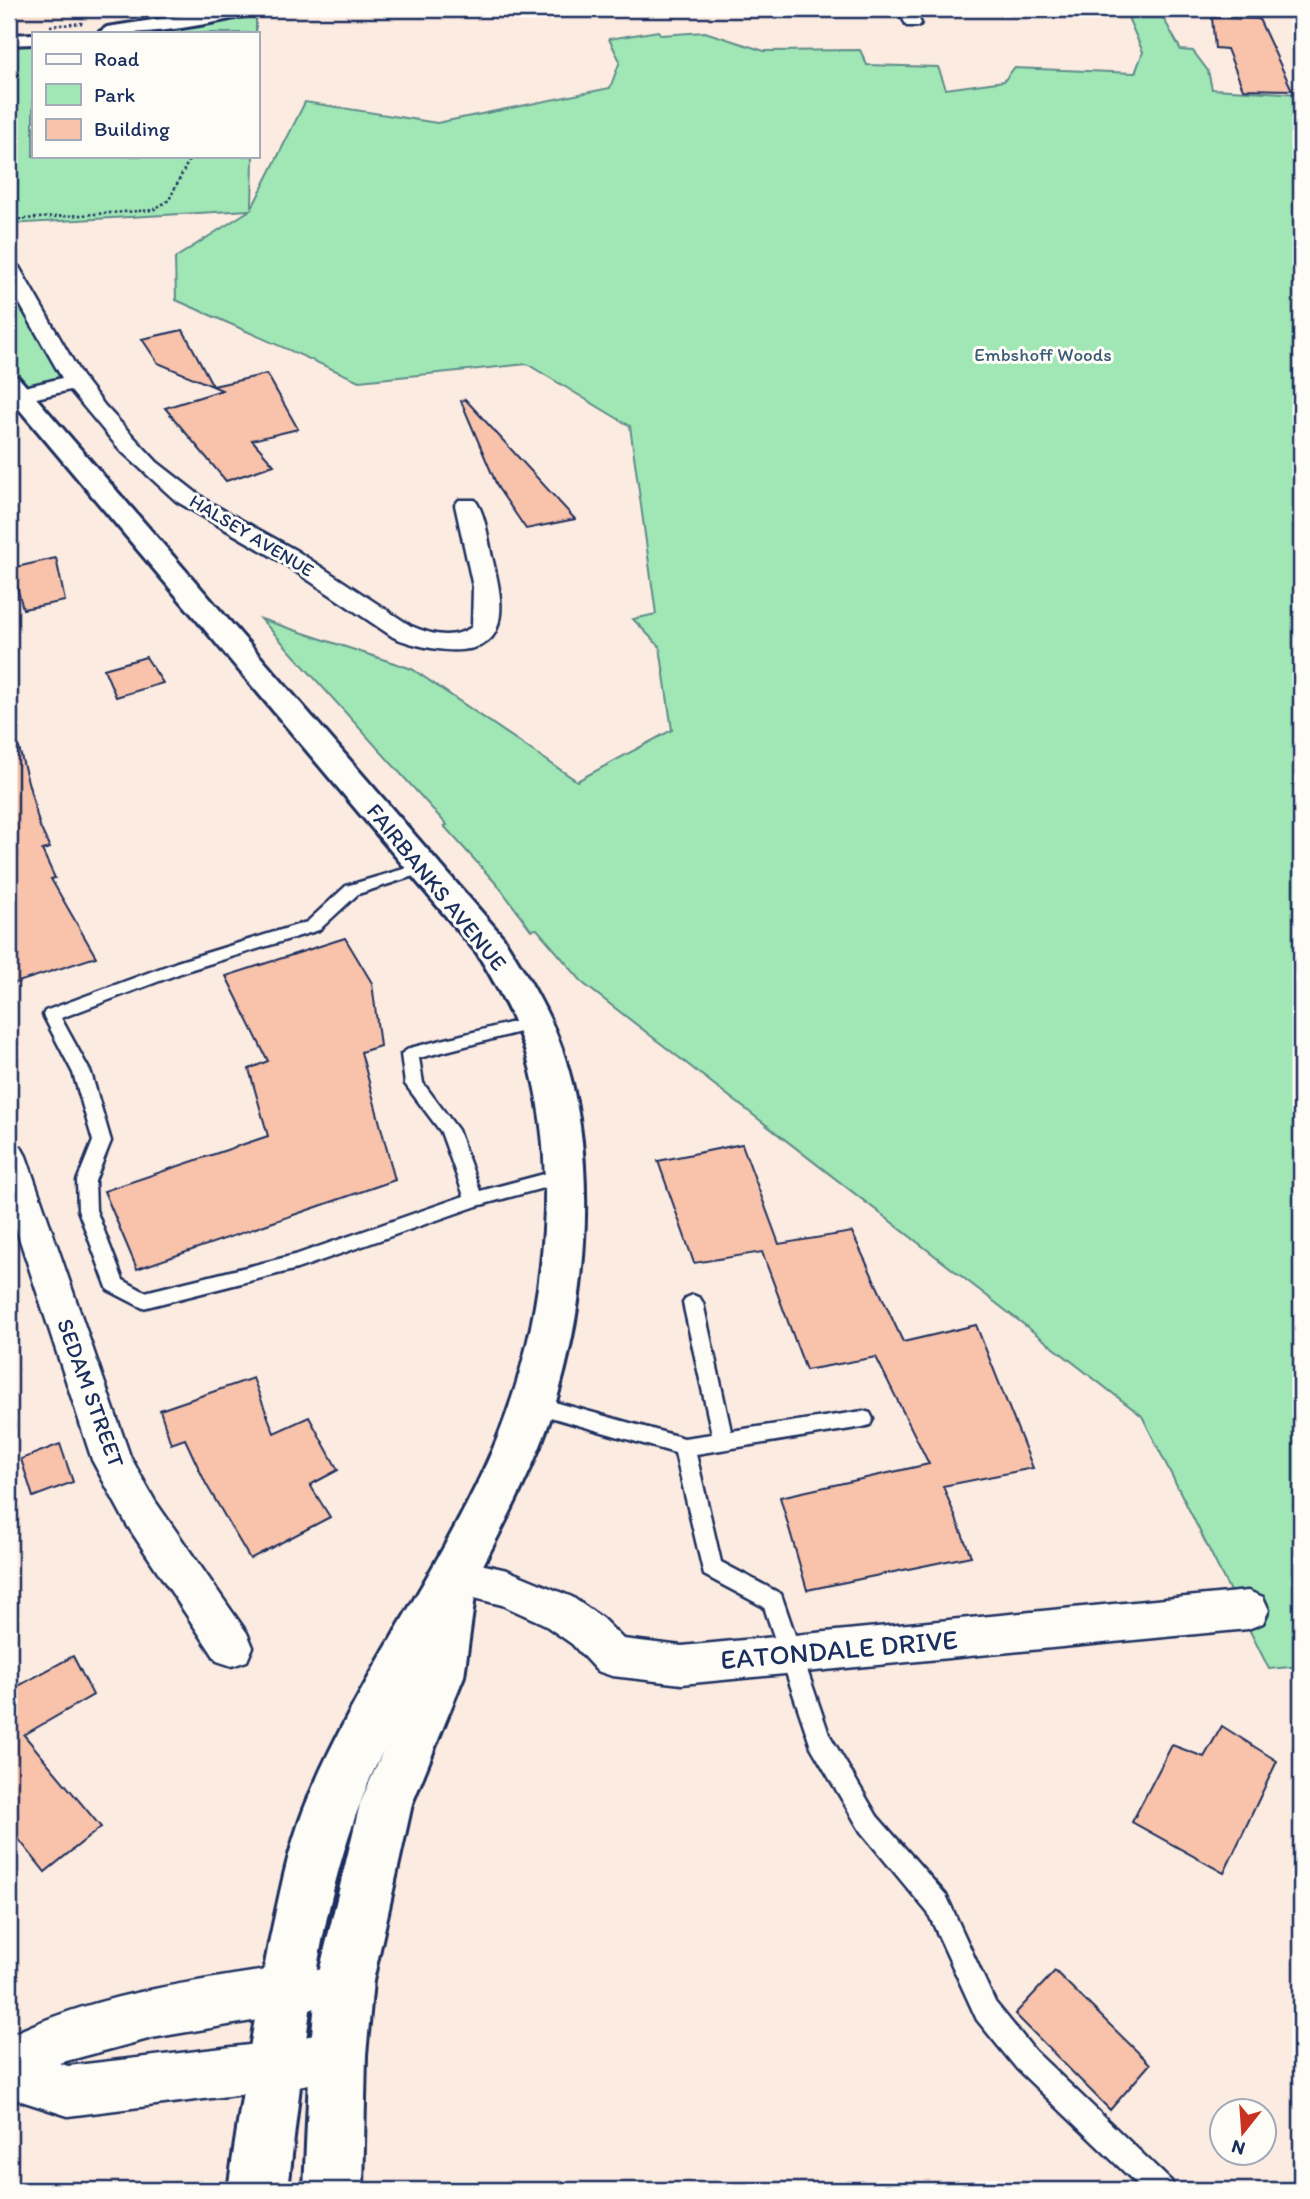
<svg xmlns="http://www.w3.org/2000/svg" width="1310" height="2199" viewBox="0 0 1310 2199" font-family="Itim,sans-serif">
<rect width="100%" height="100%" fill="#fcebe0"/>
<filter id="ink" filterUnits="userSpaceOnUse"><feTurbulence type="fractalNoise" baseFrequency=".0143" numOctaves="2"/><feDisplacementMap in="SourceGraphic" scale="14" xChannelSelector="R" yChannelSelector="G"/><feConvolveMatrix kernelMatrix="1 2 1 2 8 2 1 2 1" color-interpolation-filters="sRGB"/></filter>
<g filter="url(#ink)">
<path fill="#fbdfd0" d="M9 9H152L98 16 9 22Z"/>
<path fill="#a0e7b5" stroke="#5e8b8a" stroke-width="2" d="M249 9H256V33H107L188 22Z
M1160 12 1181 50 1193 51 1208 71 1212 89 1301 94V1666L1269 1669 1142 1416 584 984 537 929 531 930 500 888 444 826 447 825 261 619 412 669 577 781 672 730 660 647 633 619 656 614 630 426 527 364 359 381 176 300 175 258 250 210 9 224V40L33 39V156H253L252 208 305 102 437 123 610 88 620 61 609 39 658 31 661 35 705 32 764 51 860 50 867 65 938 67 946 89 1004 81 1014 68 1135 73 1143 52 1126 13Z
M9 267 74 382 20 395 9 382Z"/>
<path fill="#f8c3aa" stroke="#1b2f5e" stroke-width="2" d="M1212 18 1259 19 1292 90 1243 89 1227 49 1215 48Z
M183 330 213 386 267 374 298 429 252 440 274 465 226 481 165 408 222 390 158 363 142 339Z
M465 399 575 519 526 529 498 488 461 401Z
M56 558 65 601 23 609 12 568Z
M146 657 163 683 116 697 104 669Z
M19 748 40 827 50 848 42 850 55 878 51 879 96 957 9 985V749Z
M345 938 372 983 380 1046 361 1052 395 1180 137 1269 104 1191 268 1136 249 1069 268 1061 226 976Z
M742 1144 779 1244 852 1232 903 1342 976 1325 1033 1468 943 1486 971 1556 807 1590 780 1497 929 1464 876 1357 806 1370 762 1252 694 1263 658 1161Z
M253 1378 274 1433 309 1417 338 1470 310 1485 330 1517 250 1559 206 1484 185 1439 171 1444 160 1410Z
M60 1444 73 1482 33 1497 21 1459Z
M73 1656 93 1695 24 1735 101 1827 45 1872 9 1827V1691Z
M1222 1726 1277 1761 1224 1873 1132 1822 1172 1745 1204 1757Z
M1055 1971 1150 2064 1110 2110 1015 2014Z"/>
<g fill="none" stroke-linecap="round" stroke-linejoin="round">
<defs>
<path id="service" d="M424 863 432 868 429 871 358 894 319 930 189 970 61 1018 91 1073 111 1141 95 1181 96 1210 123 1280 145 1292 295 1255 464 1196 441 1132 405 1084 401 1054 410 1048 533 1017 539 1019 541 1023 539 1027 419 1058 423 1083 458 1130 480 1191 563 1169 569 1171 572 1176 569 1181 477 1206 297 1269 143 1308 108 1290 78 1210 77 1181 93 1141 73 1073 43 1015 45 1011 177 962 307 922 346 886Z
M693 1295 700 1298 703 1303 731 1431 863 1411 870 1413 873 1419 870 1425 863 1427 696 1454 721 1562 781 1594 829 1734 877 1816 946 1895 995 2002 1035 2051 1171 2181 1175 2190H1143L1017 2069 977 2020 928 1913 861 1832 811 1747 764 1607 704 1575 675 1453 526 1410 523 1404 526 1398 533 1396 684 1438 712 1434 683 1303 686 1298Z"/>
<path id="minor" d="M897 9H913L921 23 919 26H907Z
M9 261 19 267 81 375 105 406 157 462 207 501 297 551 411 626C432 635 452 640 472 627L473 587 455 505 459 500H475C486 515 488 540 492 557 497 578 505 606 497 628 485 664 418 648 393 637L280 561 176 501 120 450 70 390 20 402 12 400 9 395 12 390 62 378 9 285Z
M9 1143 21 1147 26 1156 130 1456 155 1501 247 1633 253 1647 247 1661 232 1666 217 1661 127 1525 92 1460 9 1207Z
M453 1558 507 1570 572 1597 602 1618 623 1639 682 1646 1248 1591 1263 1597 1269 1610 1263 1623 1248 1629 682 1684 612 1676 597 1671 572 1644 542 1623 502 1605 439 1589 432 1576 439 1563Z
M305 1964 322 1971 329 1988 322 2005 305 2012 152 2038 59 2063 68 2066 275 2042 338 2031 355 2038 362 2055 355 2072 338 2079 275 2090 68 2116 9 2097V2036C101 1991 205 1980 305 1964Z"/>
<path id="tertiary" d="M9 375 18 377 503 937C525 972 548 1009 562 1049 599 1156 588 1298 555 1405 535 1468 502 1529 471 1588L475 1596 464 1676 412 1804 373 1981 366 2055 363 2190H304L310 2055 317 1981 360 1804 383 1751C318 1880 305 2047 288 2190H228C240 2107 253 2025 269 1943 279 1898 287 1852 304 1809 351 1690 429 1587 483 1471 541 1349 565 1184 526 1053 515 1018 496 984 477 953L9 397Z"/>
<path id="primary" d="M225 9H258L255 13C204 26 151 35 98 33L107 27Z
M33 34V44L9 45V35Z"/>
</defs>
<use href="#service" stroke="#1b2f5e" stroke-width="5"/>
<use href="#minor" stroke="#1b2f5e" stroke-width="5"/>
<use href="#tertiary" stroke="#1b2f5e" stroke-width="6"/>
<use href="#primary" stroke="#1b2f5e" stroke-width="6"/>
<path stroke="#1b2f5e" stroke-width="2.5" stroke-dasharray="2.5 2.5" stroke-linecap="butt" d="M50 26 83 23
M9 220 153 210 169 200 191 156"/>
<use href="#service" fill="#fdfcf7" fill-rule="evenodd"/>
<use href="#minor" fill="#fdfcf7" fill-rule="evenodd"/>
<use href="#tertiary" fill="#fdfcf7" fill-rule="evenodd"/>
<use href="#primary" fill="#fdfcf7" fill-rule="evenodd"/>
</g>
</g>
<g text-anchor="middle" stroke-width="6" stroke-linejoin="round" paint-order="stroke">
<g font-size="19" fill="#3c5d74" stroke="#fdfcf7">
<text x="1043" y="361">Embshoff Woods</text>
</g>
<g font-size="19" fill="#1b2f5e" stroke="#fdfcf7">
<text transform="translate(252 535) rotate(31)" y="7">HALSEY AVENUE</text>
</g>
<g font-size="23" fill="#1b2f5e" stroke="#fdfcf7">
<text transform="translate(437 887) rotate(51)" y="8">FAIRBANKS AVENUE</text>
<text transform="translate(91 1393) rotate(70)" y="8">SEDAM STREET</text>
</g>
<g font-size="28" fill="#1b2f5e" stroke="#fdfcf7">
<text transform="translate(839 1649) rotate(-5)" y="10">EATONDALE DRIVE</text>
</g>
</g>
<rect width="1310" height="2199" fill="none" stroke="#fdfcf7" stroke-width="35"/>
<rect x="18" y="18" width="1275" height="2164" fill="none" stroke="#1b2f5e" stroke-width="2.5" filter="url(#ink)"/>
<rect x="32" y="32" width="228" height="126" fill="#fdfcf7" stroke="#a3aaba" stroke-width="2"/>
<rect x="46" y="54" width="35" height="10" fill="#fdfcf7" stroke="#a3aaba" stroke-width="2"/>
<text x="94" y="66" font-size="21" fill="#1b2f5e">Road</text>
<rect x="46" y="84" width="35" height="21" fill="#a0e7b5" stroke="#a3aaba" stroke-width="2"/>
<text x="94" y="102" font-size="21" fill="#1b2f5e">Park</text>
<rect x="46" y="119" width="35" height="21" fill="#f8c3aa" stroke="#a3aaba" stroke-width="2"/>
<text x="94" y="136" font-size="21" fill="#1b2f5e">Building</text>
<g transform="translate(1243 2132) rotate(197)"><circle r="33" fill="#fdfcf7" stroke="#a3aaba" stroke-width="2"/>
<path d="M0-5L12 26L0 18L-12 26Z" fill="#c8321e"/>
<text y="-10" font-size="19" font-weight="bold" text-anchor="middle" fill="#1b2f5e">N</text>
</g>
</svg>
